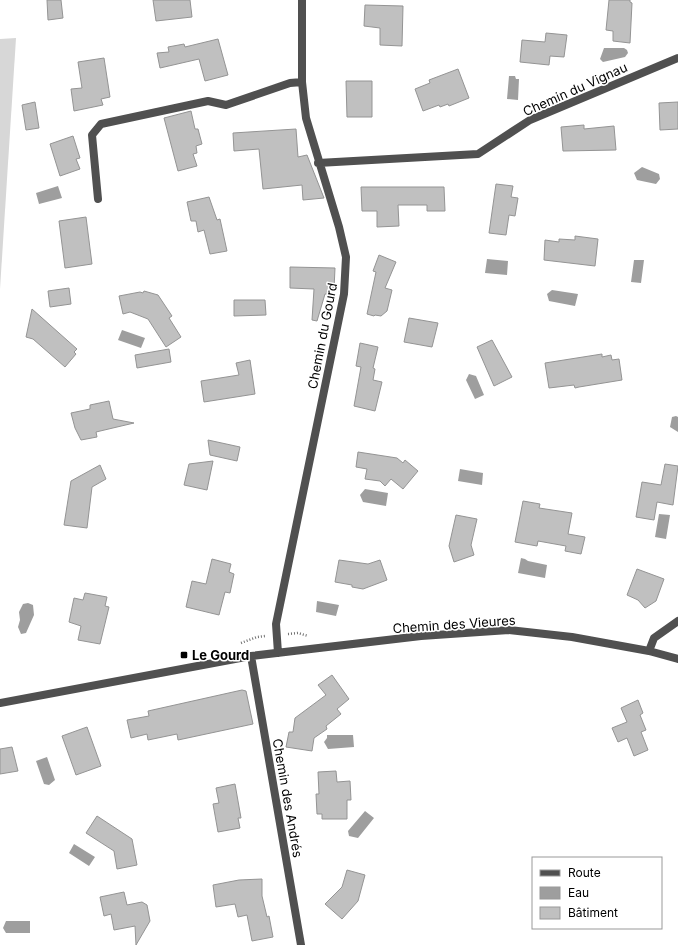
<svg xmlns="http://www.w3.org/2000/svg" width="678" height="945" viewBox="0 0 678 945" font-family="Inter,sans-serif">
<rect width="100%" height="100%" fill="#fff"/>
<path fill="#d7d7d7" d="M16 38 0 289V39Z"/>
<path fill="#9e9e9e" d="M604 48H624L627 50 628 53 625 57 603 62 600 59Z
M509 76H515L516 79H519L518 100 507 99Z
M642 167 659 174 660 179 656 184 637 180 634 173Z
M58 186 62 198 39 204 36 193Z
M487 259 508 261 507 275 485 273Z
M634 260H644L641 283 631 282Z
M552 290 578 294 575 306 549 301 547 294Z
M122 330 145 338 141 348 118 340Z
M469 374 476 376 484 395 475 399 466 380Z
M676 416 678 417V432L670 427 672 417Z
M460 469 483 473 482 485 458 481Z
M365 489 388 493 386 506 363 502 360 495Z
M659 514 670 515 666 539 655 537Z
M521 558 525 559 528 561 547 565 545 578 518 573Z
M317 601 339 605 336 616 316 612Z
M28 603 33 605 34 615 26 633 21 634 18 627 20 620 19 612 23 604Z
M327 735H353L354 747 328 749 324 742 327 738Z
M47 757 55 780 49 785 44 784 36 761Z
M365 811 374 818 358 838 349 836 348 831Z
M74 844 95 857 89 866 69 853Z
M6 921H30V933H6L3 928Z"/>
<path fill="#c0c0c0" stroke="#949494" d="M47 0H61L63 18 48 20Z
M153 0H190L192 17 156 21Z
M609 0H630V2L632 3 630 43 613 41V31L606 30Z
M365 5 403 6 402 46 380 45V28L364 26Z
M546 33 567 35 564 57 550 56 549 65 520 62 522 40 545 42Z
M218 39 228 75 205 81 199 59 160 68 157 53 169 52 168 47 184 44 185 47Z
M104 58 110 97 101 99 103 105 74 111 71 89 82 88 78 62Z
M458 69 469 98 449 106 448 104 440 107 439 105 423 111 415 89 430 83 429 80Z
M346 81H372V117H347Z
M35 102 39 128 26 130 22 105Z
M678 102V129L660 130 659 103Z
M191 111 195 129H198L202 144 196 146 197 153 193 154 197 166 178 171 164 118Z
M584 125V129L614 126 616 150 563 151 561 127Z
M296 129 298 157 307 155 324 198 303 200 302 185 263 189 259 149 234 151 233 133Z
M73 136 80 158 76 159 80 169 60 176 50 144Z
M496 184 513 186 511 197 518 198 515 216 509 215 506 235 489 233Z
M361 187H444L445 211H427V205H398L399 226 377 227V211H362Z
M209 197 217 220 220 219 227 251 210 254 204 230 198 232 196 221H191L187 202Z
M86 217 92 264 65 268 59 221Z
M575 236 598 239 595 266 544 260 545 240 559 242V239L575 240Z
M379 255 396 262 385 288 392 290 387 311 381 316 375 315 374 316 367 314 376 272 373 271Z
M290 267 335 268 334 289H331L329 294H325L317 321 312 320 314 289 290 288Z
M69 288 71 304 50 307 48 291Z
M144 291 158 295 172 316 169 318 181 337 166 347 148 319 130 312 123 314 119 296 140 292 143 293Z
M234 300H265L266 315 234 316Z
M32 309 77 349 74 352 76 354 65 367 33 339 26 337Z
M409 318 438 323 432 347 404 342Z
M492 340 512 377 494 386 477 347Z
M360 343 378 347 373 368 375 369 373 380 382 382 375 411 354 406 361 367 356 366Z
M169 349 171 362 137 368 135 355Z
M602 354V357L611 355 612 360 619 359 622 380 579 387 575 388 574 385 549 388 545 363Z
M250 360 255 394 204 402 201 381 239 375 236 363Z
M109 401 113 419 134 423 96 432 97 437 81 440 75 428 71 413 90 409V405Z
M208 440 240 447 237 461 210 455Z
M358 452 397 458 403 463 405 460 418 471 403 489 391 479 385 486 380 481 365 479 367 469 356 467Z
M213 461 207 490 184 485 189 464Z
M665 464 678 466 673 505 657 502 654 520 636 517 642 482 661 485Z
M100 465 106 479 92 487 87 528 64 525 71 481Z
M523 501 540 504 539 508 572 513 568 534 585 537 581 554 565 551 566 546 538 541 537 546 515 542Z
M456 515 477 519 471 545 474 555 454 562 449 546Z
M212 559 231 564 229 572 234 574 230 593 225 592 219 615 186 607 192 581 206 584Z
M339 560 368 564 380 560 387 580 363 589 352 587V585L335 582Z
M637 569 664 579 656 601 645 608 638 600 627 595Z
M85 593 107 597 105 606 109 607 100 644 78 640 81 626 69 622 74 598 83 600Z
M332 675 349 699 337 709 341 714 326 726 327 729 314 738 312 751 286 747 289 732H293L295 718 326 695 318 685Z
M242 690 246 691 253 724 178 740 177 734 148 740 147 734 131 738 127 720 149 716 148 711Z
M638 700 643 713 640 715 646 730 641 732 648 750 634 756 627 738 618 742 612 728 627 722 621 708Z
M87 727 101 766 76 775 62 736Z
M12 747 18 771 0 774V749Z
M336 771 337 782 350 781 351 800H347V819H322V814H317L316 794H319L318 772Z
M235 784 241 818H238L240 828 218 832 213 804 219 803 216 788Z
M97 816 132 839 137 865 117 869 114 851 86 833Z
M347 870 365 875 358 901 342 919 325 904 342 887Z
M262 879V896L267 917 269 916 273 937 252 941 247 915 238 917 235 904 216 907 213 885 239 880Z
M124 892 127 905 142 902 147 905 150 921 136 945 135 926 114 930 111 914 104 916 100 897Z"/>
<g fill="none" stroke-linecap="round" stroke-linejoin="round">
<path stroke="#727272" stroke-width="2.5" stroke-dasharray="1 2" stroke-linecap="butt" d="M288 634 298 633 308 636
M241 643 257 637 265 636"/>
<path stroke="#505050" stroke-width="8" d="M318 163 478 154 530 120 678 58
M98 199 92 135 101 124 208 101 226 105 290 83 302 82
M649 651 654 638 678 621
M278 653 276 624 344 294 346 257 339 227 306 118 302 82V0
M251 656 301 945
M0 703 251 656 421 636 509 630 572 637 649 651 678 659"/>
</g>
<rect fill="#000" stroke="#fff" stroke-width="1.5" x="180" y="651" width="8" height="8" rx="2"/>
<g text-anchor="middle" stroke-width="3" stroke-linejoin="round" paint-order="stroke">
<g font-size="13" fill="#000" stroke="#fff">
<text transform="translate(575 89) rotate(-24)" y="5">Chemin du Vignau</text>
<text transform="translate(322 336) rotate(-79)" y="5">Chemin du Gourd</text>
<text transform="translate(454 624) rotate(-4)" y="5">Chemin des Vieures</text>
<text transform="translate(288 798) rotate(80)" y="5">Chemin des Andrés</text>
</g>
<g font-size="13" font-weight="bold" fill="#000" stroke="#fff" text-anchor="start">
<text x="192" y="660">Le Gourd</text>
</g>
</g>
<rect x="532" y="857" width="130" height="72" fill="#ffffff" stroke="#999999"/>
<rect x="540" y="870" width="20" height="6" fill="#505050" stroke="#999999"/>
<text x="568" y="877" font-size="12" fill="#000000">Route</text>
<rect x="540" y="887" width="20" height="12" fill="#9e9e9e" stroke="#999999"/>
<text x="568" y="897" font-size="12" fill="#000000">Eau</text>
<rect x="540" y="907" width="20" height="12" fill="#c0c0c0" stroke="#999999"/>
<text x="568" y="917" font-size="12" fill="#000000">Bâtiment</text>
</svg>
